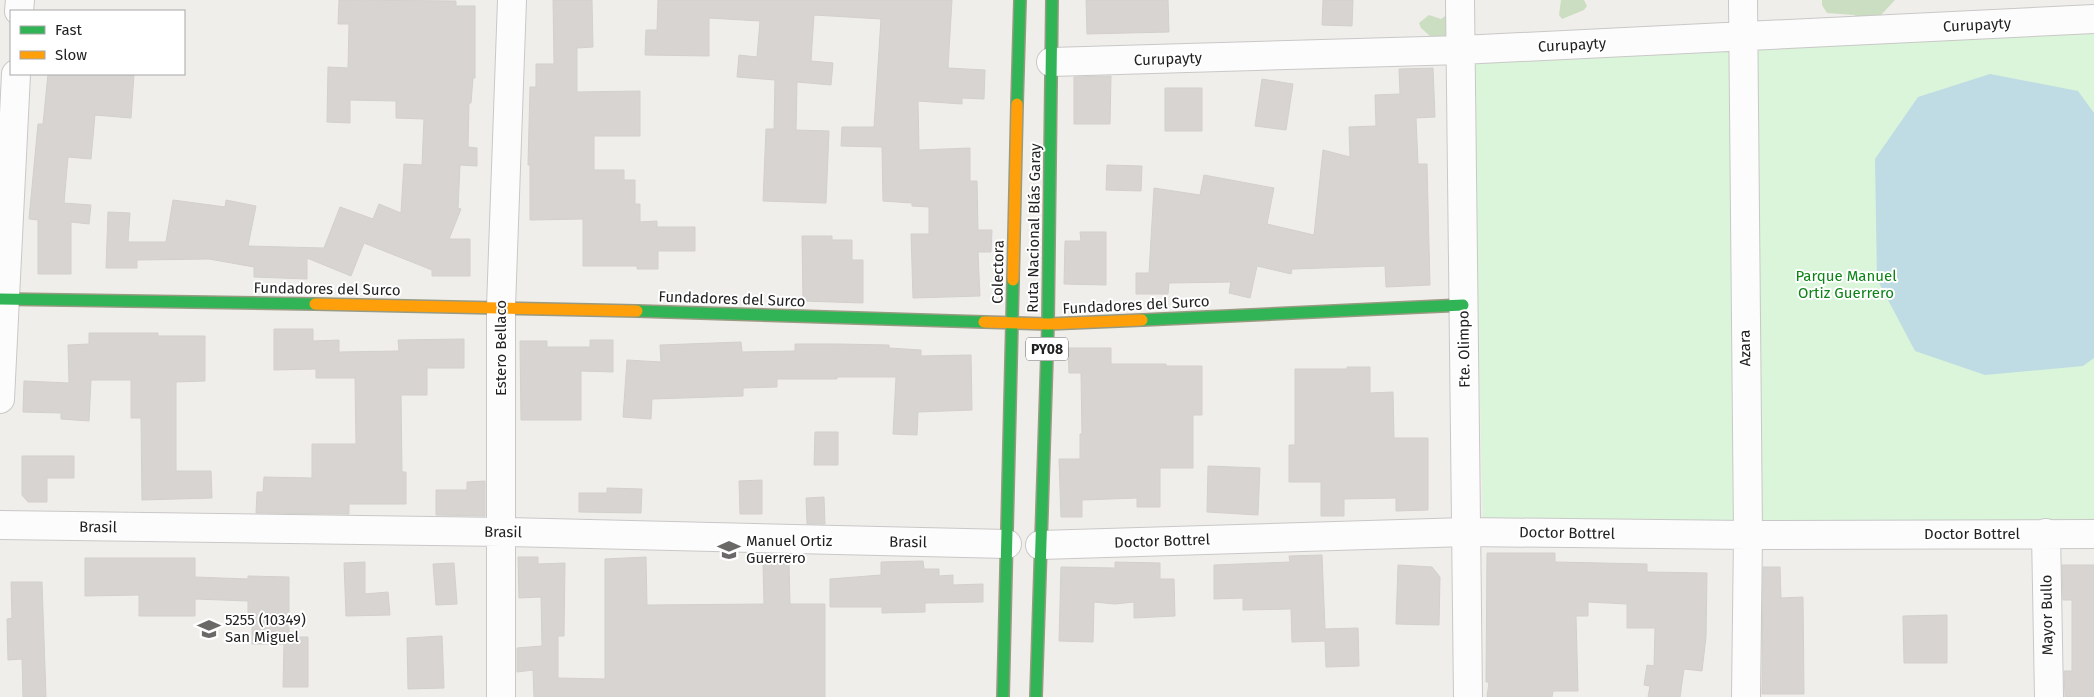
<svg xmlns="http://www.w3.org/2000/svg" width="2094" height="697" viewBox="0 0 2094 697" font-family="'Fira Sans',sans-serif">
<rect width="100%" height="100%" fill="#f0eeeb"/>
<path fill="#cbdec1" d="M1561 0H1584L1587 6 1584 10 1562 19 1559 15Z
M1822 0H1895L1880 16 1862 19 1854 15 1827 13 1822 5Z
M1448 14 1446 37 1432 38 1421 28 1419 23 1429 15 1441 19Z"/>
<path fill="#daf5da" d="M2094 31V529L1483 525 1472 61Z"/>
<path fill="#bfdbe3" d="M1990 74 2078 91 2094 113V358L2083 366 1985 375 1915 351 1877 279 1875 159 1918 97Z"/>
<path fill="#d7d4d2" stroke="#d3d0cc" d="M339 0 456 1V6H475V78H473L471 103H469L468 147 477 148V166L460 165 458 208 461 209 449 239H470V276H432V270L364 243 351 276 307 258V279L254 277V267L209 259 137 260V268H106L108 212 130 213 128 242H166L173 200 225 207 226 200 256 206 248 246 324 248 340 207 373 219 379 204 401 213 404 164 422 165 424 119 396 118V101L350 100V123L327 122 328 67 348 68 349 24H338Z
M553 0H592L593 47 577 48V92L640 91V136H594V170H624V180H635V204H640V222L657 221V227H695V251H658V269H637V266H583V219L530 220V165H528L530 87H536V64H554Z
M658 0H952L948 68 985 70 984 99 962 98V104L918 101 919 150 970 148V181H977L978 230H992L991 252H978L980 296 913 298 911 234H929V207L912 206V203L883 201 882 147 841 146 842 127H874L881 19 814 15 811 61 833 63 831 85 797 82 796 130 829 131 826 203 763 201 766 129H774L775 80 737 77 739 55 757 57 760 21 709 18V56L645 55 646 30H657Z
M1086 0H1168L1169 32 1087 34Z
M1323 0H1353L1352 26 1322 25Z
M1433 68 1435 117 1416 118 1418 164H1427L1430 285 1386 287 1385 266 1292 269 1291 274 1257 266 1250 298 1229 293 1231 282 1169 283 1168 294H1136V273H1149L1154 188 1200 195 1204 175 1274 188 1267 224 1314 235 1323 150 1350 157 1349 127 1376 126 1375 95 1400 94 1399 69Z
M48 74H134L131 118 95 115 91 159 68 157 64 203 91 205 89 224 71 222V274H38V220L29 219 38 124H43Z
M1111 76 1110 124H1074V77Z
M1262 79 1293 84 1286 130 1255 126Z
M1165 88H1202V131H1165Z
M1107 165 1142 166 1141 191 1106 190Z
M1080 232H1106V285L1064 284 1065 241H1081Z
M802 236H832V240H852V260H863V303L803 301Z
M274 329H313V341L339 340V352L399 351 398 340 464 339V368H427V395H401L402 472H406V504H349V514L256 513 257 492H263L264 477 312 478V444H356L355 378H316V369L274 370Z
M89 333H158V336H205V381L176 382V471H211L212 498 142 500 141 418H131V380H91L89 421 61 419V413L23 412 24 381 69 383 68 345 89 344Z
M590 340H613V372L581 371V420H521L520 341H547V347H590Z
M741 342 742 352 795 351V344H838L889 345V348L921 350V356L971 355 972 410 918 412 917 435 893 434 896 377H837V379H777V387L743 388V396L652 399 651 419 623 417 627 360 661 362 660 345Z
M1068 348H1111V364H1166V366H1202V415H1193V468H1160V507H1137V498L1082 500V517H1061L1059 459H1080V434H1082L1081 373H1069Z
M1347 367H1370V393L1393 392 1394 438H1428V510L1396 511V498L1344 499V516H1321V482H1289V445H1295V369H1347Z
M815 432H838V465H814Z
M22 456H74V478H47V502H28L22 495Z
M1208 466 1260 468 1258 515 1207 512Z
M762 480V514H740L739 481Z
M485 481V516L436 515V490H467V482Z
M607 488 642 489 641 513 579 512V493H607Z
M824 497 825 524H807L806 498Z
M1487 553H1555V562L1647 564V572L1707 573 1706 637 1702 671 1684 669 1680 697H1648L1650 686 1644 685 1647 665 1654 666 1655 628H1627V604L1588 602V616H1576L1578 691H1553L1552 697H1487L1489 682H1486Z
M1322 555 1325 629 1358 628 1359 666 1326 667 1325 641 1292 642 1291 609 1243 610V598L1214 599V565L1290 562 1289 556Z
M518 557H538V564L565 563 564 636H558V678L605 679V559L646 557 647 605 764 604 763 564 789 563 790 604H825V697H534L533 670 517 672V648L542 646 541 597 519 598Z
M85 558H195V577L248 579V576L289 577V637H308V687H283L284 644H252V619H248V601L195 599V616H139V595L85 596Z
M923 561 924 569H939V576L953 575V585L983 584V602L925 603V612L882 613V607H830V579L881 575V562Z
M365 562V594L388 592 390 615 346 616 344 563Z
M1115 562 1160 563V579H1174L1175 616 1134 618V602L1115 604 1094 602 1093 642 1059 641 1061 567 1115 568Z
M454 563 457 604 436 605 433 564Z
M1398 565 1432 567 1440 577 1439 625 1396 624Z
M2062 565H2094V697H2065L2064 671H2072V600H2063Z
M1763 567H1780L1781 598 1803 597 1804 694H1762Z
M11 582H42L46 697H23L22 659 8 660 7 619 12 618Z
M1947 615V663H1904L1903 616Z
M442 636 444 688 408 689 407 638Z"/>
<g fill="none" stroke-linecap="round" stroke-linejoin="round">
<defs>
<path id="street" d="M1460 0 1468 697
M1743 0 1748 535 1746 697
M19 11 20 0
M1051 62 1461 50 2094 19
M0 399 16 74
M0 525 503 532 1007 544
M2046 533 2049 697
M1040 545 1466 532 1748 535 2094 534
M501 697V307L512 0"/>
<path id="fast" d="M1017 104 1020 0
M0 299 315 304
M637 311 984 322
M1142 320 1463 305
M1003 697 1013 280
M1036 697 1048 324 1052 0"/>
<path id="slow" d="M1013 280 1017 104
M315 304 637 311
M984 322 1048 324 1142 320"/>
</defs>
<use href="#street" stroke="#c9c8c7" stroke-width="30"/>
<use href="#fast" stroke="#999a82" stroke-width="14"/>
<use href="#slow" stroke="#999a82" stroke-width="14"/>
<use href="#street" stroke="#fdfcfc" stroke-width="28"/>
<use href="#fast" stroke="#30b455" stroke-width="11"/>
<use href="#slow" stroke="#ff9f0a" stroke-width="11"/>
</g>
<defs>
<symbol id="school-bare" viewBox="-9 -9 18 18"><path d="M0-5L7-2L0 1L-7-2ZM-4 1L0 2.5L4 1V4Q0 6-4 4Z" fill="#6a6968" stroke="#fff" stroke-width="2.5" paint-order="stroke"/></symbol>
</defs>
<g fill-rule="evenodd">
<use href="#school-bare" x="713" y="534" width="32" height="32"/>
<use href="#school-bare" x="193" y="613" width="32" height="32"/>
</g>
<g text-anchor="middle" stroke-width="4" stroke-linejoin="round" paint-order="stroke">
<rect fill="#fff" stroke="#646464" stroke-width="1" x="1026" y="337.5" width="42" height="23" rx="4"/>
<g font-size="14" font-weight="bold" fill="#222">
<text x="1047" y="354">PY08</text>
</g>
<g font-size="15" fill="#222" stroke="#fff">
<text transform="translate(1977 25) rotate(-3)" y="5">Curupayty</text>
<text transform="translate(1572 45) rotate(-3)" y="5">Curupayty</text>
<text transform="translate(1168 59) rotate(-2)" y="5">Curupayty</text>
<text transform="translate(1034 228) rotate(-89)" y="5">Ruta Nacional Blás Garay</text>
<text transform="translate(998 272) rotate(-89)" y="5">Colectora</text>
<text transform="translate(327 289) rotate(1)" y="5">Fundadores del Surco</text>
<text transform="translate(732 299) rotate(2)" y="5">Fundadores del Surco</text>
<text transform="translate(1136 305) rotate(-3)" y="5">Fundadores del Surco</text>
<text transform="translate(501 348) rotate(-90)" y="5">Estero Bellaco</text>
<text transform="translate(1745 348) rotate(-91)" y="5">Azara</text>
<text transform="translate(1464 349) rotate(-91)" y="5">Fte. Olimpo</text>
<text transform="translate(98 527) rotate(1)" y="5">Brasil</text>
<text transform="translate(503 532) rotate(1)" y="5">Brasil</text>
<text transform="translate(1567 533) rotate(1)" y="5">Doctor Bottrel</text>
<text x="1972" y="539">Doctor Bottrel</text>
<text transform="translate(1162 541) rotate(-2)" y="5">Doctor Bottrel</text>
<text transform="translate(908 542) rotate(1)" y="5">Brasil</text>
<text transform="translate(2047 615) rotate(-91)" y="5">Mayor Bullo</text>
</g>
<g font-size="15" fill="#0c8416" stroke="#fff">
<text x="1846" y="281">Parque Manuel<tspan x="1846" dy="17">Ortiz Guerrero</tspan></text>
</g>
<g font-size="15" fill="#222" stroke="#fff" text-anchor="start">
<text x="746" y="546">Manuel Ortiz<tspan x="746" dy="17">Guerrero</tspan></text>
<text x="225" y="625">5255 (10349)<tspan x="225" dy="17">San Miguel</tspan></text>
</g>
</g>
<rect x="10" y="10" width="175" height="65" fill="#ffffff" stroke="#a7a7a7"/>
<rect x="20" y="26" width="25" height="8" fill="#30b455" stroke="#a7a7a7"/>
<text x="55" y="35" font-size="15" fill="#222222">Fast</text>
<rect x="20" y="51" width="25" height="8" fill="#ff9f0a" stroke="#a7a7a7"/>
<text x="55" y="60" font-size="15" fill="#222222">Slow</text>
</svg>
